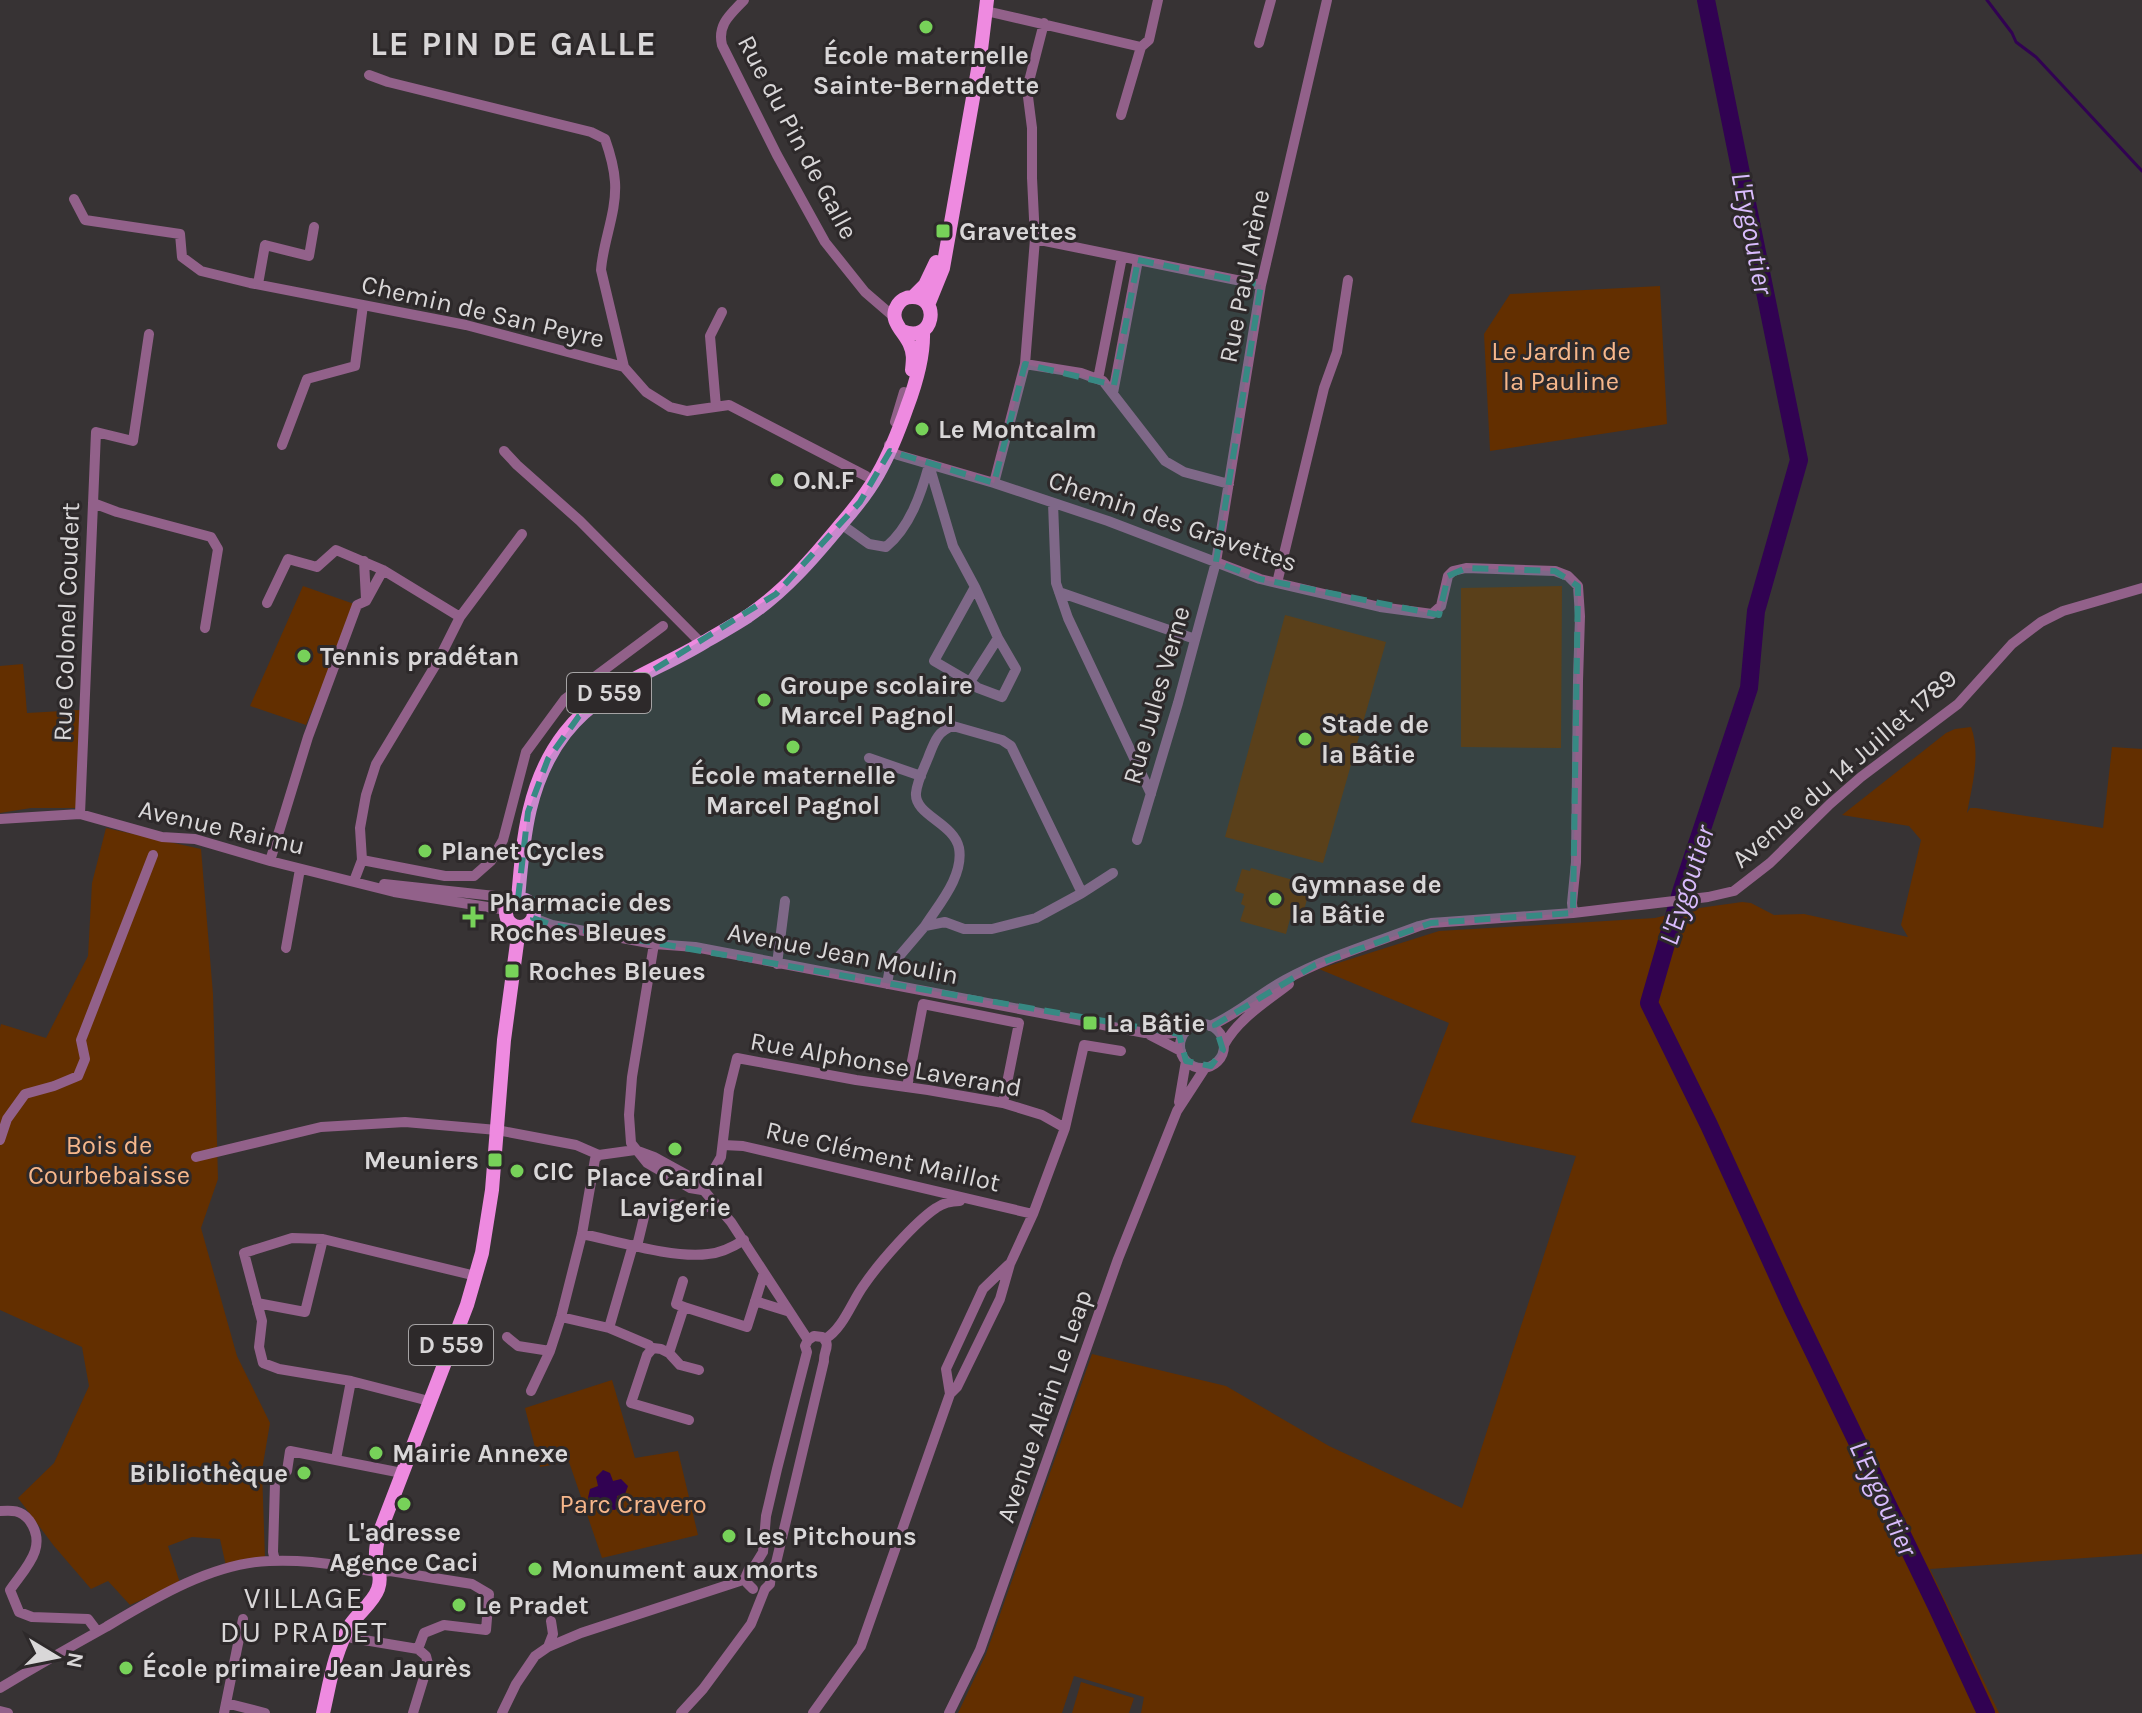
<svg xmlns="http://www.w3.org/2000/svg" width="2142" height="1713" viewBox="0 0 2142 1713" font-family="Karla,sans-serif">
<rect width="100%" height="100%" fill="#373334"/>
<path fill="#632f00" d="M1660 286 1667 424 1490 451 1484 334 1510 294Z
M303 586 357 605 306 725 250 706Z
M1562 586 1561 748 1461 747V588Z
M1285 615 1386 642 1323 863 1225 837Z
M23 664 27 713 80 710 76 808H31L0 813V666Z
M1971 727C1981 753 1972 787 1967 813L1970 808H1976L2103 828 2112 747 2142 749V1554L1930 1569 1999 1713H1141L1144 1697 1074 1676 1062 1713H958L986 1654 1092 1354 1226 1386 1329 1446 1462 1508 1576 1156 1411 1122 1449 1023 1319 969 1439 931 1655 918 1692 909 1742 902 1751 903 1774 915 1804 914 1908 937 1901 925 1921 840 1909 826 1842 815 1946 733 1955 729Z
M106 828 201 849 213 994 218 1179 201 1228 237 1356 270 1423 262 1470 265 1558 226 1566 220 1539 192 1537 168 1546 180 1583 130 1605 108 1581 91 1589 54 1546 18 1498 54 1463 89 1386 82 1347 0 1310V1028L1 1024 46 1038 88 956 92 883Z
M1251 868 1311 885 1301 921 1290 919 1286 934 1240 921 1245 906 1241 904 1244 894 1235 891 1242 869 1250 871Z
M612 1380 635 1458 678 1451 698 1535 602 1558 569 1462 540 1467 525 1408Z
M1081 1682 1134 1698 1129 1713H1072Z"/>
<path fill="#310252" d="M603 1470 610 1473 613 1481 621 1479 628 1486 625 1494 617 1496 619 1505 615 1510 605 1509 602 1500 594 1503 588 1498 590 1489 598 1486 596 1477Z"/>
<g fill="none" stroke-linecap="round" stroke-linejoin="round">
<path stroke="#310252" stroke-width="3" d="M1987 0 2012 33 2016 42 2036 57 2142 171"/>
<path stroke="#310252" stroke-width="18" d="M1706 0 1799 460 1756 611 1749 688 1682 889 1649 1003 1709 1125 1792 1307 1937 1607 1986 1713"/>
<path stroke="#92618a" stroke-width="10" d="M744 0C731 14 717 24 722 45L777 155 825 242 865 292 894 317
M986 11 1141 47 1121 115
M1259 43 1271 0
M1141 47 1149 40 1158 0
M369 75 388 82 591 132 605 139C610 153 614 167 615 182 617 212 603 241 601 270L624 367
M74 199 85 220 180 234 182 257 201 271 250 283 466 325 624 367 646 392 670 407 687 411 729 405 866 476
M1035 239 1261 285
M258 284 265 245 309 256 314 227
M1025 364 1081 373 1103 381 1165 461 1184 472 1229 484
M1098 379 1122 257
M1113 393 1138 260
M716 407 710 336 722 312
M895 422 904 392
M282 445 307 379 355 366 363 305
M889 445 890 451 898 455 994 483 1108 521 1260 579 1380 607 1432 614 1441 606 1448 576 1453 571 1466 568 1555 571 1568 576 1578 586 1580 616 1578 681 1576 862 1572 903 1573 913
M504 451 517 465 580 521 702 644
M994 483 1025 364 1035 239 1032 178V128L1027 89 1044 23
M93 503 117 512 211 537 218 549 205 628
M1053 503 1056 583 1068 618 1151 794
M841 524 869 544 886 547C910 527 921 494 929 465L953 546 975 587 934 661 970 682 998 638 975 587
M364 561 366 599
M1277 583 1324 388 1337 352 1348 280
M1059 592 1195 639
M267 603 288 559 317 567 336 550 383 570 460 617
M970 682 978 688 1002 697 1016 669 998 638
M953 726 1002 740 1011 746 1082 893 1036 918 992 929H964L945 922 925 926C939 904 964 876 959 848 954 823 914 815 916 793 917 781 924 768 928 758 934 743 937 731 953 726Z
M869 758 921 776
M80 814 96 432 133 441 149 334
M0 819 80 814 162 837 195 839 270 861 394 892 506 910
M1137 840 1178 703 1216 562 1261 285 1327 0
M362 860 445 876H474L491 861 503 840 526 752 565 699 663 626
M270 861 308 737 357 605 366 601 383 570
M354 881 362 860 360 828 366 795 376 764 438 661 460 617 522 534
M384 884 495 896 512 901
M1082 893 1113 873
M533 918 552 925 654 944 695 947 1145 1033 1166 1034 1186 1031
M654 944 632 1077 629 1115 631 1143 647 1163 690 1188 702 1190
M286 948 300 869
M777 964 785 901
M887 984 890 967 925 926
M1180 1046a22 22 0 1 1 44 0a22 22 0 1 1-44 0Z
M1210 1026C1238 1014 1259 994 1285 980 1327 957 1374 943 1419 926L1431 923 1573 913 1708 897 1734 891 1770 863 1830 804 1861 777 1958 704 2012 644 2041 622 2063 611 2142 588
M1150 1035 1181 1051
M1224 1045C1238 1019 1266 1002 1289 984
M907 1087 923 1004 1019 1023 1003 1103
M1179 1102 1186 1061
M0 1140 7 1119 25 1094 54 1086 78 1076 85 1059 81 1040 153 855
M723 1145 743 1146 1033 1214
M196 1157 321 1127 405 1122 497 1130 576 1145 599 1155 635 1150 654 1157 694 1179 731 1222 808 1340
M702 1190 721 1157 729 1090 737 1058 856 1080 928 1090 1003 1103 1042 1115 1065 1128
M582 1234C616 1241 675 1259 708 1254 722 1253 733 1247 744 1240
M637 1246 645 1213 671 1204 700 1210 715 1203
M683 1281 676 1304 684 1307
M755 1301 787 1311
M257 1303 305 1312 323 1239
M561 1317 609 1328 649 1345
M609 1328 633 1245
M507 1337 518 1346 550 1351
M825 1339C843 1329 852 1301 864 1285 879 1263 915 1222 936 1208 943 1203 951 1201 960 1201
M669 1353 661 1349 653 1348 647 1355 631 1403 689 1420
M699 1370 680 1365 669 1353 684 1307 747 1327 764 1273
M531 1391 550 1351 561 1317 582 1234 595 1159 599 1155
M950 1394 946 1369 983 1289 1008 1265
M429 1401 351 1381 279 1369 263 1363 259 1347 262 1321 244 1253 292 1238 323 1239 476 1276
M336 1459 351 1381
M0 1511C12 1510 21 1510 29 1520 49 1547 25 1568 10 1590L19 1612 32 1617 88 1619 97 1631
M275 1561 273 1552 275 1483 287 1471 290 1451 402 1473
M753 1589 747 1583 746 1576 749 1569 755 1565 763 1552 766 1516 777 1469 807 1352 805 1346 808 1340
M548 1647 553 1634 551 1621
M0 1688C35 1667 70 1647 106 1627 153 1599 212 1563 269 1561 292 1560 319 1562 342 1566 358 1568 374 1574 390 1571L472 1584 489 1594 486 1630 444 1625 424 1633 418 1649 352 1638 346 1635
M226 1703 265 1713
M0 1711 8 1713
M224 1713 243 1619
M413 1713 428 1664 426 1656 418 1649
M502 1713 516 1684 535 1656 548 1647 581 1633 746 1579
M681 1713 703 1689 751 1624 765 1589 770 1584 771 1573 776 1563 824 1361C823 1351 832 1345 822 1337L814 1336 808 1340
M813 1713 861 1646 950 1394 957 1387 1000 1299 1010 1264 1033 1214 1065 1128 1084 1045 1121 1051
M949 1713 980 1650 1118 1259 1177 1111 1205 1068"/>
<path stroke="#ee8ae0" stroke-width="14" d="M913 297 925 285 936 262
M928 305 943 268 980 58 987 0
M902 331C935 345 941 296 912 297 906 297 900 300 897 306 888 321 905 332 910 345 914 353 913 361 912 370
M506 913a14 14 0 1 1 28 0a14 14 0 1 1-28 0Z
M518 899C523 840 527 782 565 733 601 686 658 671 706 641 720 633 734 625 748 616 785 591 814 557 842 523 856 507 868 492 878 474 890 453 899 430 907 407 916 383 924 357 923 331
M323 1713C330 1683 334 1651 351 1624 359 1612 373 1603 378 1589 383 1575 375 1566 376 1552 376 1546 378 1540 379 1534L467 1305 482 1253 492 1190 504 1040 519 928"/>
</g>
<path fill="#378983" fill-opacity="0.2" stroke="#378983" stroke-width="6" stroke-dasharray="16 10" stroke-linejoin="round" d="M1138 260 1261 285 1216 562 1260 579 1439 615 1448 576 1466 568 1555 571 1578 586 1573 913 1431 923 1315 965 1215 1025 1223 1050 1211 1066 1186 1061 1179 1034 552 925 533 918 536 900 518 899 528 812 548 759 579 716 776 594 860 502 890 451 994 483 1025 364 1114 385Z"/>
<g fill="#77d259" stroke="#2d292a" stroke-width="3">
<circle cx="926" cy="27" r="8"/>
<rect x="935" y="223" width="16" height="16" rx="4"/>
<circle cx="922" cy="429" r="8"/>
<circle cx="777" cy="480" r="8"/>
<circle cx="304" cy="656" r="8"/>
<circle cx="764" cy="700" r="8"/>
<circle cx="1305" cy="739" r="8"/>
<circle cx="793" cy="747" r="8"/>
<circle cx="425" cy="851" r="8"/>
<circle cx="1275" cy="899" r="8"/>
<path d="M469 905h8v8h8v8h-8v8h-8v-8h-8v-8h8z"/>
<rect x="504" y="963" width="16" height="16" rx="4"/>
<rect x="1082" y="1015" width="16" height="16" rx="4"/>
<circle cx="675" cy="1149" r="8"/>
<rect x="487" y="1152" width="16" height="16" rx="4"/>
<circle cx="517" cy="1171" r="8"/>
<circle cx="376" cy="1453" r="8"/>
<circle cx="304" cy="1473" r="8"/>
<circle cx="404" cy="1504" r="8"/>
<circle cx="729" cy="1536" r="8"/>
<circle cx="535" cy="1569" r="8"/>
<circle cx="459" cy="1605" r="8"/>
<circle cx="126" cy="1668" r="8"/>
</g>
<g text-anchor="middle" stroke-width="6" stroke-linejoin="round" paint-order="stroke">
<g fill="#2d292a" stroke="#a5a3a4" stroke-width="2">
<rect x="567" y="673" width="84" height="40" rx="6"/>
<rect x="409" y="1325" width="84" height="40" rx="6"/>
</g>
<g font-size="24" font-weight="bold" fill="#d9d7d8">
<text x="609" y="701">D 559</text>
<text x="451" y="1353">D 559</text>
</g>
<g font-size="26" font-weight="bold" fill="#d9d7d8" stroke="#2d292a" text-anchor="start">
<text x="926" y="64" text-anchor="middle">École maternelle<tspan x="926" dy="30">Sainte-Bernadette</tspan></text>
<text x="959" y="240">Gravettes</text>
<text x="938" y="438">Le Montcalm</text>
<text x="793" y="489">O.N.F</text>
<text x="320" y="665">Tennis pradétan</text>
<text x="780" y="694">Groupe scolaire<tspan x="780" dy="30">Marcel Pagnol</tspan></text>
<text x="1321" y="733">Stade de<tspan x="1321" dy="30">la Bâtie</tspan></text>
<text x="793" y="784" text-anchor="middle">École maternelle<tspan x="793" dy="30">Marcel Pagnol</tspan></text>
<text x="441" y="860">Planet Cycles</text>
<text x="1291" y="893">Gymnase de<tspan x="1291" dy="30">la Bâtie</tspan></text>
<text x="489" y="911">Pharmacie des<tspan x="489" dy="30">Roches Bleues</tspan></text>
<text x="528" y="980">Roches Bleues</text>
<text x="1106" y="1032">La Bâtie</text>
<text x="479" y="1169" text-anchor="end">Meuniers</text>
<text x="533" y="1180">CIC</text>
<text x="675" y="1186" text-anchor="middle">Place Cardinal<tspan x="675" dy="30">Lavigerie</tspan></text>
<text x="392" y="1462">Mairie Annexe</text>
<text x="288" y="1482" text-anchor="end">Bibliothèque</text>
<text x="404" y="1541" text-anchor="middle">L'adresse<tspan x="404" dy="30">Agence Caci</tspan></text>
<text x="745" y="1545">Les Pitchouns</text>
<text x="551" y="1578">Monument aux morts</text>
<text x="475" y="1614">Le Pradet</text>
<text x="142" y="1677">École primaire Jean Jaurès</text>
</g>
<g font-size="26" fill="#d9d7d8" stroke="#2d292a">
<text transform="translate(798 137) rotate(62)" y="9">Rue du Pin de Galle</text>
<text transform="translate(1244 276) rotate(-79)" y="9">Rue Paul Arène</text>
<text transform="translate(483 311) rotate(13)" y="9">Chemin de San Peyre</text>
<text transform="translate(1173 521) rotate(19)" y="9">Chemin des Gravettes</text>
<text transform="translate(66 622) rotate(-88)" y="9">Rue Colonel Coudert</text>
<text transform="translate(1156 695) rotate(-74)" y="9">Rue Jules Verne</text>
<text transform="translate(1844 768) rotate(-41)" y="9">Avenue du 14 Juillet 1789</text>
<text transform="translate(222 827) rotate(13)" y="9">Avenue Raimu</text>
<text transform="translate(843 953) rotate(11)" y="9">Avenue Jean Moulin</text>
<text transform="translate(886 1064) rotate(10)" y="9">Rue Alphonse Laverand</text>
<text transform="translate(883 1156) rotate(13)" y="9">Rue Clément Maillot</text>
<text transform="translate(1044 1406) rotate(-71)" y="9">Avenue Alain Le Leap</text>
</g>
<g font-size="26" fill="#f7b78b" stroke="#2d292a">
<text x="1561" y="360">Le Jardin de<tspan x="1561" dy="30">la Pauline</tspan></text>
<text x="109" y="1154">Bois de<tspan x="109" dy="30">Courbebaisse</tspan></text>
<text x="633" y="1513">Parc Cravero</text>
</g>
<g font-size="28" font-style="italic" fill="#d9bcfd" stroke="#2d292a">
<text transform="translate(1753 233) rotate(79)" y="10">L'Eygoutier</text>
<text transform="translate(1686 885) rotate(-72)" y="10">L'Eygoutier</text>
<text transform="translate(1884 1498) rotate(65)" y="10">L'Eygoutier</text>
</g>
<g font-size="30" letter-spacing="2" fill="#d9d7d8" stroke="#2d292a">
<text x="304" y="1608">VILLAGE<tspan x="304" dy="34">DU PRADET</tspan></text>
</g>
<g font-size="34" font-weight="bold" letter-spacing="2" fill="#d9d7d8" stroke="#2d292a">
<text x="514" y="55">LE PIN DE GALLE</text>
</g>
</g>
<g transform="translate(56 1657) rotate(100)" stroke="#2d292a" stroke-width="6" paint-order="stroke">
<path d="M0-6L14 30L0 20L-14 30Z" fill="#d9d7d8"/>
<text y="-12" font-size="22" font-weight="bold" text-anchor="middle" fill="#d9d7d8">N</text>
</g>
</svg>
